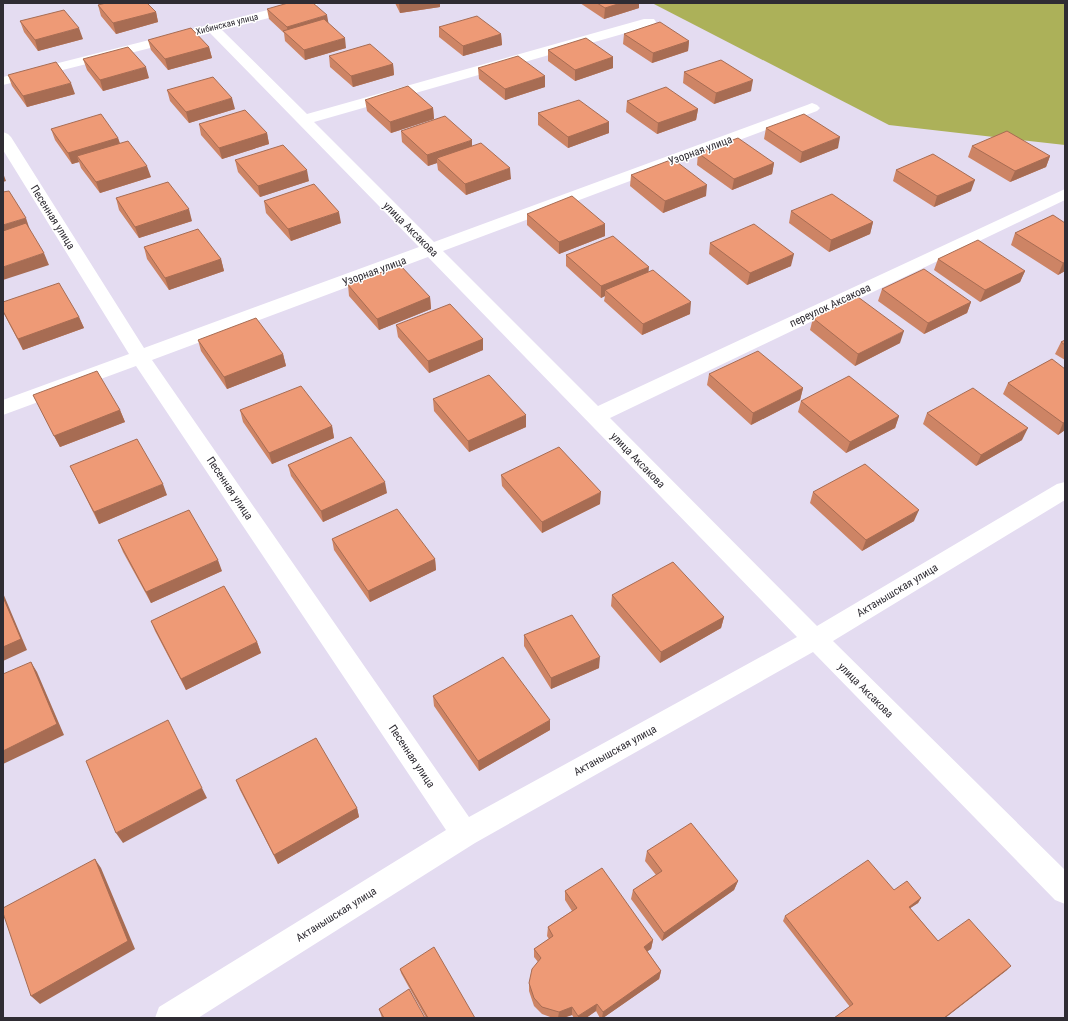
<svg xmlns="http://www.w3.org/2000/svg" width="1068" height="1021" viewBox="0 0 1068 1021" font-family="'Roboto Condensed',sans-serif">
<rect width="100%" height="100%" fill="#e4dcf1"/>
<path fill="#acb159" d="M652 3H1065V145L889 125Z"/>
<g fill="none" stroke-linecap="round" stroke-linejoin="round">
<path fill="#fff" fill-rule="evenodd" d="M295 3H318L316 6 222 30 307 114 644 19H654L656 22 654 25 314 122 434 242 807 105 812 103 817 105 820 108 817 111 443 251 598 406 1065 189V200L610 418 817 626 1057 484 1065 482V500L833 641 1065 870V904L1055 900 813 652 475 843 198 1018H155L159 1007 446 830 136 366 3 415V400L129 354 3 150V132L8 134 11 137 144 348 419 247 210 33 3 85V77ZM428 257 797 637 469 817 152 360Z"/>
</g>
<path fill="#cd8465" d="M395 3H440V7L400 13Z
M580 3H639V8L604 19Z
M98 5 156 12 158 22 116 34 101 16Z
M267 9 346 48 305 60 285 41 284 33 269 19Z
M20 21 83 39 38 51 24 32Z
M439 27 501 34 502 45 463 56 439 37Z
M624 34 689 41 688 51 652 63 623 44Z
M148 40 209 47 212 58 168 70 151 50Z
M548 50 613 57V68L575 81 548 61Z
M329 56 393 64 394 75 353 87 330 67Z
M83 59 149 78 103 91 87 70Z
M478 68 545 87 505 100 479 79Z
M684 72 751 91 714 104 683 83Z
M8 75 75 94 27 107 12 86Z
M167 90 235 109 189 123 170 101Z
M365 100 433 108 434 119 391 133 367 111Z
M627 101 698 109 696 120 657 134 626 112Z
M538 113 609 122V133L568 148 538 125Z
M199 124 267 133 269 144 222 159 201 135Z
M766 128 838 148 800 163 764 139Z
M51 129 118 138 120 144 151 177 100 193 81 168 79 162 72 164 55 140Z
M401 131 472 146 511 179 466 195 438 170 437 163 428 166 402 142Z
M972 146 1050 156 1046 167 1010 182 968 157Z
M698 153 774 163 772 174 732 190 697 165Z
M235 160 309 181 260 197 238 172Z
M896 170 971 191 934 207 893 181Z
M631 175 706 196 663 213 630 186Z
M116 198 192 221 139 238 119 210Z
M264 201 341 223 291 241 266 213Z
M791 211 873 222 870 234 829 252 789 223Z
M527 214 605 236 559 254 527 225Z
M1053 215 1065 271 1058 275 1011 245 1015 233Z
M710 243 791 266 747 285 709 254Z
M144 247 221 259 224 271 169 290 147 259Z
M566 255 649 272 690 314 642 335 604 301 605 296 601 298 566 266Z
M938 259 1025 271 1020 282 980 302 934 270Z
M348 285 430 297 431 309 379 330 349 296Z
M882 289 971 302 967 313 924 334 878 301Z
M3 302 79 317 84 328 23 350 3 312Z
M813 318 900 343 855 366 810 330Z
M396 325 483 339V350L429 373 398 337Z
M198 340 283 354 286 366 227 389 201 351Z
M1065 340V360L1055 354 1061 342Z
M1052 359 1065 430 1058 435 1003 394 1008 383Z
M709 374 803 388 800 400 751 425 707 385Z
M33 395 120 410 125 422 60 447Z
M433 399 526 427 469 452 434 411Z
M801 401 899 416 895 428 846 453 798 412Z
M240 410 332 426 334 438 272 464 243 422Z
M927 413 1022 440 976 466 923 424Z
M288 465 387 493 323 522 291 476Z
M70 466 167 495 99 524Z
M501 475 600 504 542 533 502 486Z
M813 492 914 521 862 551 810 503Z
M332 539 435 559 436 570 370 602 334 550Z
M118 540 222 571 151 603 123 552Z
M612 595 724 617 721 628 660 663 611 606Z
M151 621 257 642 261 653 186 690 155 631Z
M524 635 599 668 551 689 524 646Z
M433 696 550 730 479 771 434 706Z
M236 780 357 808 359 817 278 864 240 790Z
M647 851 738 881 734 890 662 941 631 899 633 890 656 875 645 861Z
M894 890 921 898 918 903 910 908 938 941 1007 970 945 1018H834L850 1007 783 921 785 916Z
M565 891 653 940 651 949 647 951 661 971 659 979 603 1018H600L596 1011 586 1018H574L572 1015 563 1018H553L542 1014 534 1006 529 991V983L538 962 534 957V949L549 939 547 936 548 927 572 911 565 900Z
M400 969 475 1018H426L401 973Z
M379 1009 425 1018H382Z"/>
<path fill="#a76c53" d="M399 3H440V7L400 13Z
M621 3H639V8L604 19 605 8Z
M156 12 158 22 116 34 113 23Z
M327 15 329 26 288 35 287 27Z
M79 28 83 39 38 51 35 40Z
M501 34 502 45 463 56V46Z
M345 38 346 48 305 60 304 50Z
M689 41 688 51 652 63 653 53Z
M209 47 212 58 168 70 165 59Z
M613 57V68L575 81V70Z
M393 64 394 75 353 87 351 76Z
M146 67 149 78 103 91 100 80Z
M545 76V87L505 100V89Z
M753 80 751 91 714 104 716 93Z
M71 83 75 94 27 107 23 96Z
M232 98 235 109 189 123 186 112Z
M433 108 434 119 391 133 390 122Z
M698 109 696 120 657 134 658 123Z
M609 122V133L568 148V137Z
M267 133 269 144 222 159 219 148Z
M840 137 838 148 800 163 802 152Z
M118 138 122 149 77 156 79 162 72 164 68 153Z
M472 140V151L437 158V163L428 166 427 155Z
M1050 156 1046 167 1010 182 1015 171Z
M774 163 772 174 732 190 734 179Z
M147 166 151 177 100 193 96 182Z
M510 168 511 179 466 195 465 184Z
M307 170 309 181 260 197 258 186Z
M3 173 6 181 3 182Z
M975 180 971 191 934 207 937 196Z
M707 185 706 196 663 213 665 201Z
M189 209 192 221 139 238 135 227Z
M339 212 341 223 291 241 288 229Z
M26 218 30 230 3 238V225Z
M873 222 870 234 829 252 831 240Z
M605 224V236L559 254V242Z
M44 253 49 265 3 280V267Z
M794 254 791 266 747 285 750 273Z
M221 259 224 271 169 290 165 278Z
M1065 262V271L1058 275 1063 263Z
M649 267 648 278 605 290V296L601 298V286Z
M1025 271 1020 282 980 302 985 290Z
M430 297 431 309 379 330 377 319Z
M691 302 690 314 642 335 643 324Z
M971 302 967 313 924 334 928 323Z
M79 317 84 328 23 350 18 339Z
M904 331 900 343 855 366 858 354Z
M483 339V350L429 373 428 361Z
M283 354 286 366 227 389 224 377Z
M803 388 800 400 751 425 753 413Z
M120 410 125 422 60 447 54 436Z
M526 415V427L469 452 468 441Z
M899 416 895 428 846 453 850 442Z
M1065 422V430L1058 435 1063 423Z
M332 426 334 438 272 464 269 453Z
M1028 428 1022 440 976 466 981 455Z
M385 482 387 493 323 522 321 511Z
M163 484 167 495 99 524 94 512Z
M601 492 600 504 542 533V522Z
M919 510 914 521 862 551 866 540Z
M435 559 436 570 370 602 368 591Z
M218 560 222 571 151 603 146 592Z
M3 593 27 650 3 661Z
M724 617 721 628 660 663 661 652Z
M257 642 261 653 186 690 181 679Z
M600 657 599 668 551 689V678Z
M31 662 37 672 64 735 3 764V751Z
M550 720V730L479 771 478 761Z
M202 788 207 798 123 843 116 833Z
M357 808 359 817 278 864 274 855Z
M95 859 101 868 135 949 40 1004 31 996Z
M738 881 734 890 662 941 664 933Z
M921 898 918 903 906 911 909 907Z
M653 940 651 949 642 955 644 947Z
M1011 966 1007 970 945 1018H944Z
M661 971 659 979 603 1018H602L603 1012Z
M597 1004 596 1011 586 1018H578V1016Z
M572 1007V1015L563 1018H558L559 1012Z"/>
<path fill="#ee9a76" stroke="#a76c53" d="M106 3H147L156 12 113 23 98 5Z
M288 3H313L327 15 287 27 267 9Z
M597 3H621L605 8Z
M64 10 79 28 35 40 20 21Z
M477 16 501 34 463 46 439 27Z
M324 19 345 38 304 50 283 31Z
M660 22 689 41 653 53 624 34Z
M191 28 209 47 165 59 148 40Z
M586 38 613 57 575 70 548 50Z
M370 44 393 64 351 76 329 56Z
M128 47 146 67 100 80 83 59Z
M518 56 545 76 505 89 478 68Z
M721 60 753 80 716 93 684 72Z
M56 62 71 83 23 96 8 75Z
M213 77 232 98 186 112 167 90Z
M408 86 433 108 390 122 365 100Z
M666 87 698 109 658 123 627 101Z
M579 100 609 122 568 137 538 113Z
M245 110 267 133 219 148 199 124Z
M101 114 118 138 68 153 51 129Z
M804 114 840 137 802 152 766 128Z
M445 116 472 140 427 155 401 131Z
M1007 131 1050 156 1015 171 972 146Z
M738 138 774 163 734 179 698 153Z
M128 141 147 166 96 182 77 156Z
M481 143 510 168 465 184 437 158Z
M283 145 307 170 258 186 235 160Z
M933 154 975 180 937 196 896 170Z
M673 159 707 185 665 201 631 175Z
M168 182 189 209 135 227 116 198Z
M314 184 339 212 288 229 264 201Z
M9 191 26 218 3 225V192Z
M832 194 873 222 831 240 791 211Z
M572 196 605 224 559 242 527 214Z
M1053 215 1065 223V262L1063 263 1015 233Z
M26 223 44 253 3 267V231Z
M754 224 794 254 750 273 710 243Z
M198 229 221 259 165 278 144 247Z
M613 236 649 267 601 286 566 255Z
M978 240 1025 271 985 290 938 259Z
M400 265 430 297 377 319 348 285Z
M924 269 971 302 928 323 882 289Z
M653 270 691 302 643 324 605 290Z
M59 283 79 317 18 339 3 311V302Z
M858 297 904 331 858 354 813 318Z
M450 304 483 339 428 361 396 325Z
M256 318 283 354 224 377 198 340Z
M1065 340V345L1061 342Z
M758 351 803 388 753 413 709 374Z
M1052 359 1065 369V422L1063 423 1008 383Z
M97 371 120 410 54 436 33 395Z
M489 375 526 415 468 441 433 399Z
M849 376 899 416 850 442 801 401Z
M301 386 332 426 269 453 240 410Z
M973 388 1028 428 981 455 927 413Z
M351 437 385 482 321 511 288 465Z
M137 439 163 484 94 512 70 466Z
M559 447 601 492 542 522 501 475Z
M865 464 919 510 866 540 813 492Z
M397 509 435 559 368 591 332 539Z
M189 510 218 560 146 592 118 540Z
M673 562 724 617 661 652 612 595Z
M224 586 257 642 181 679 151 621Z
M3 597 21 639 3 647Z
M572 615 600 657 551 678 524 635Z
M503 657 550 720 478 761 433 696Z
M31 662 57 724 3 751V674Z
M168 720 202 788 116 833 86 761Z
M316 738 357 808 274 855 236 780Z
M691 823 738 881 664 933 633 890 662 871 647 851Z
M95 859 128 941 31 996 3 913V908Z
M868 860 894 890 907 881 921 898 909 907 938 941 969 919 1011 966 944 1018H834L853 1004 785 916Z
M602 868 653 940 644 947 661 971 603 1012 597 1004 578 1016 572 1007 559 1012 542 1007 534 998 529 983 532 969 541 958 534 949 553 936 548 927 577 908 565 891Z
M434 947 475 1018H428L400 969Z
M409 989 425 1018H384L379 1009Z"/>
<g text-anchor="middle" stroke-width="3" stroke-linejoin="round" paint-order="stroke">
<g font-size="9" fill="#2f2c33" stroke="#fff">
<text transform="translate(227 24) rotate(-14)" y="3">Хибинская улица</text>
</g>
<g font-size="11" fill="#2f2c33" stroke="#fff">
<text transform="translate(700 150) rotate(-20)" y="4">Узорная улица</text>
<text transform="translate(53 217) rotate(58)" y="4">Песенная улица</text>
<text transform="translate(411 229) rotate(45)" y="4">улица Аксакова</text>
<text transform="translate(374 271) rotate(-20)" y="4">Узорная улица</text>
<text transform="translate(830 305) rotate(-25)" y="4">переулок Аксакова</text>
<text transform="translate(638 460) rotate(46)" y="4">улица Аксакова</text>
<text transform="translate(230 488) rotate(56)" y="4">Песенная улица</text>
<text transform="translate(897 590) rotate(-31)" y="4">Актанышская улица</text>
<text transform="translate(866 690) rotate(45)" y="4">улица Аксакова</text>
<text transform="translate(615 750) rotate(-29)" y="4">Актанышская улица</text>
<text transform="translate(412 756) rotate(56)" y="4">Песенная улица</text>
<text transform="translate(336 914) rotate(-32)" y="4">Актанышская улица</text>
</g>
</g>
<rect width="1068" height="1021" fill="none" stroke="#2f2c33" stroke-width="8"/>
</svg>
